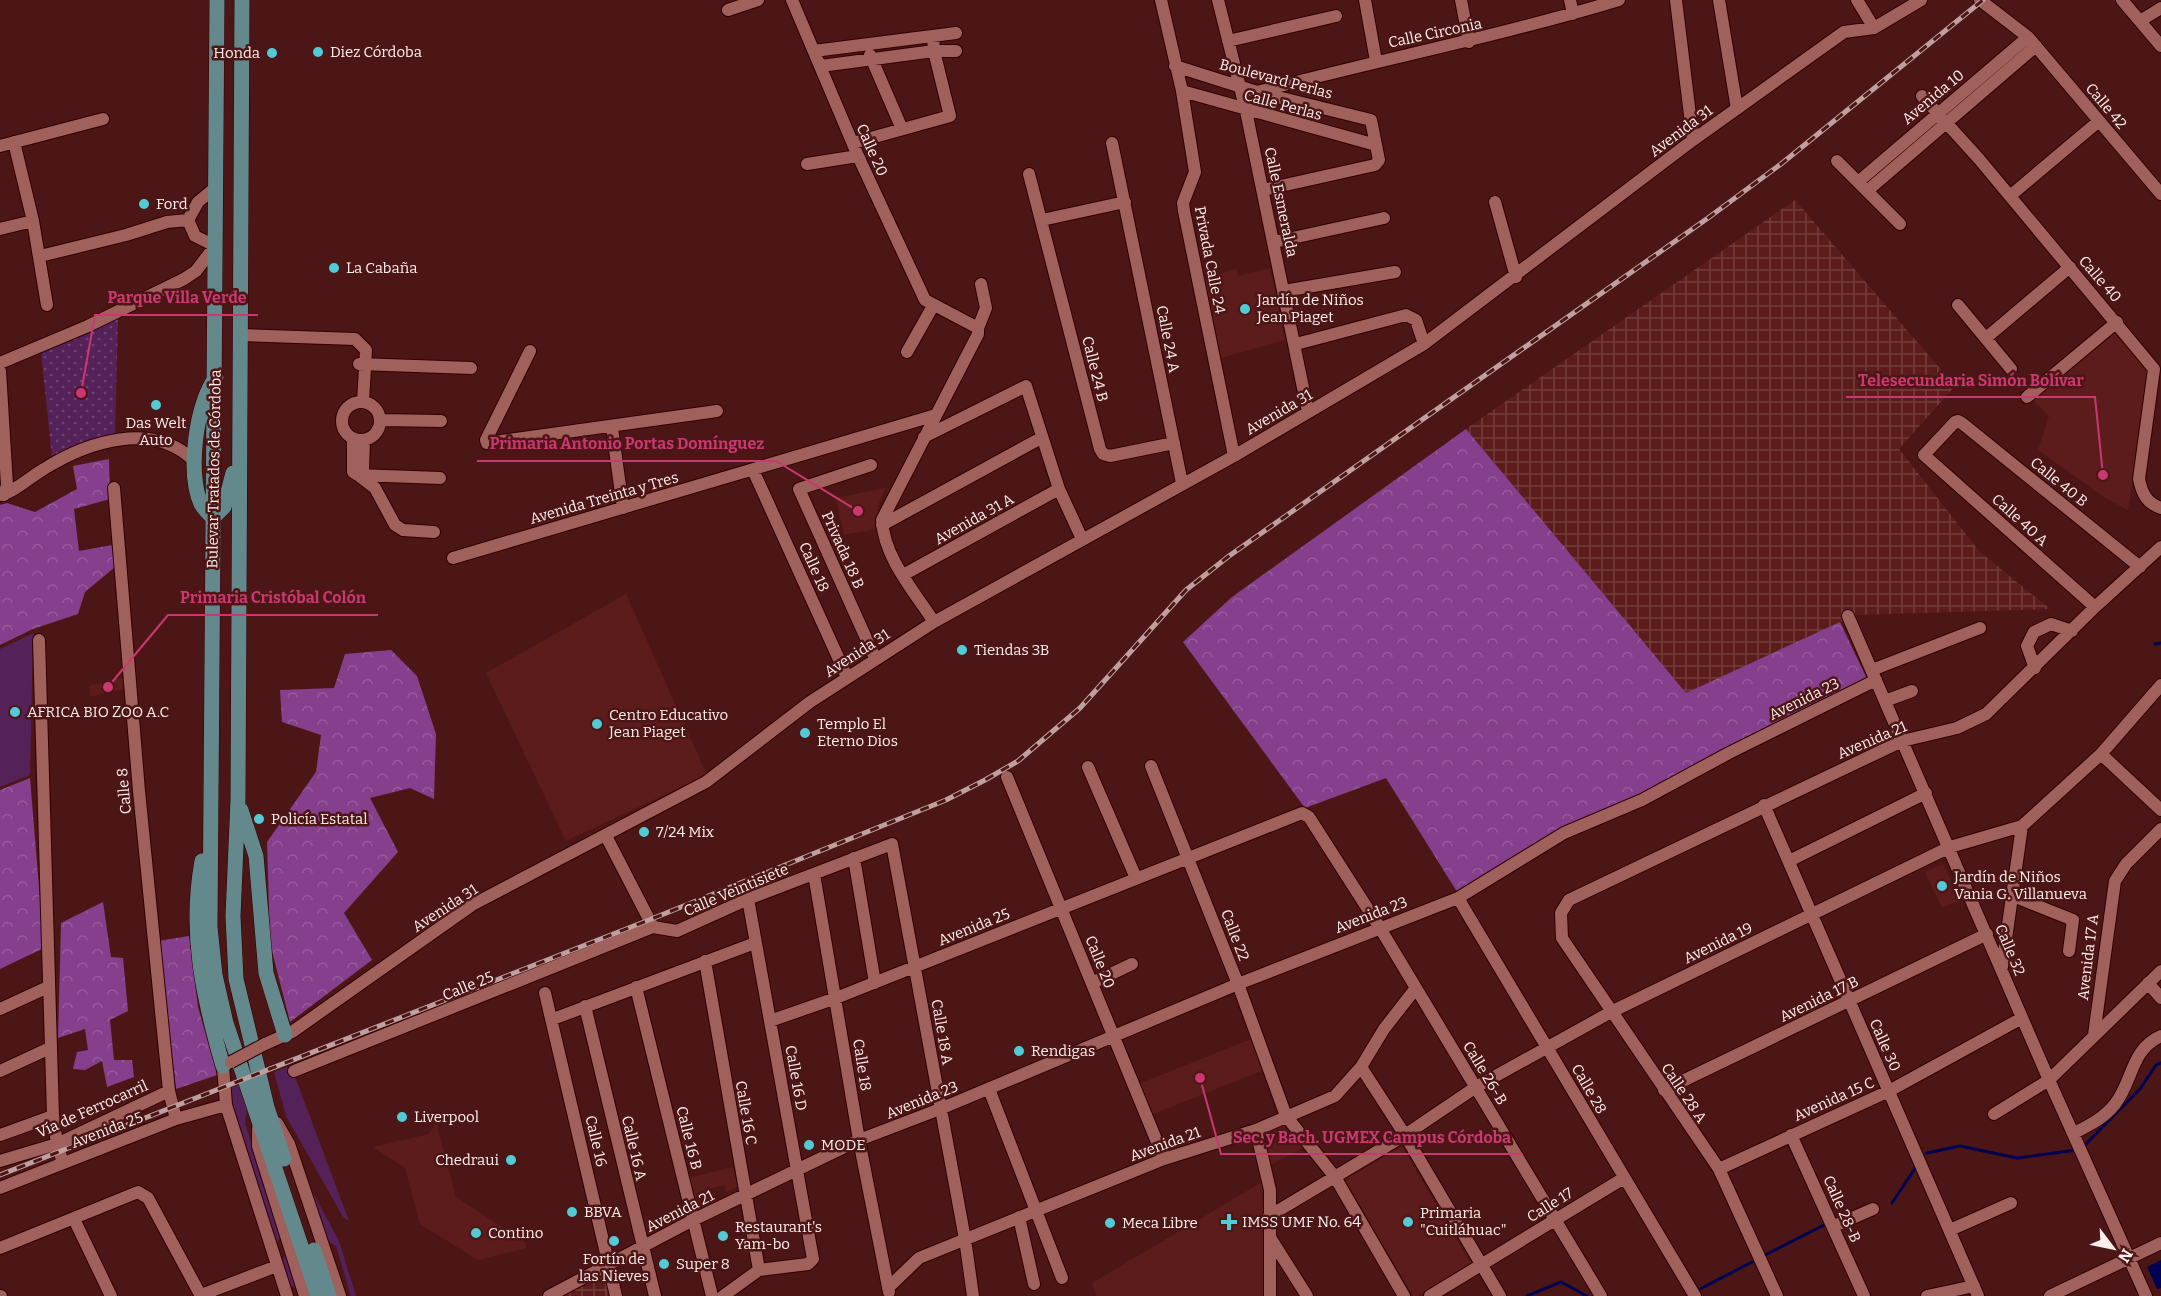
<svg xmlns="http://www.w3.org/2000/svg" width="2161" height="1296" viewBox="0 0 2161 1296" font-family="Bitter,serif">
<defs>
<pattern id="industrial-grid" width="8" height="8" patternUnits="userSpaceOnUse" patternTransform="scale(1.5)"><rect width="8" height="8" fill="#5c1c1c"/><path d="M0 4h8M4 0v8" fill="none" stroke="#743d3d"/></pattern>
<pattern id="forest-crowns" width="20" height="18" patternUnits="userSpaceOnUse" patternTransform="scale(1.5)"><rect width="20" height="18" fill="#853f8c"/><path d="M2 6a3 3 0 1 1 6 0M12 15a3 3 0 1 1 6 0" fill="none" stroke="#975b9c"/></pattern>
<pattern id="park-dots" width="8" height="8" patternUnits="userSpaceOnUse" patternTransform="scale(1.5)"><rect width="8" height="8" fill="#542259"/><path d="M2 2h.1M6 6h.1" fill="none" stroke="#6e4271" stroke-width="1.8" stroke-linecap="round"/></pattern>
</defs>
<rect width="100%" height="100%" fill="#4d1616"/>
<path fill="#5c1c1c" d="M1270 268 1285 340 1221 358 1204 278 1236 269 1238 276Z
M2114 331 2148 369 2149 375 2128 510 2107 499 2038 450 2049 416 2033 400Z
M885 488 878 506 876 529 844 535 836 498Z
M626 594 707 775 566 841 486 673Z
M125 677 127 688 90 697 89 686Z
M1943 864 1960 900 1942 908 1925 872Z
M1251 1039 1264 1070 1148 1116 1136 1085Z
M436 1122 456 1197 505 1229 523 1234 526 1248 478 1260 420 1224 405 1168 373 1147 429 1134Z
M1282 1124 1303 1148 1270 1165 1264 1132Z
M1402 1146 1471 1264 1418 1296H1413L1345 1180Z
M733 1167 738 1187 726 1192 724 1185 707 1189 710 1200 695 1205 689 1178Z
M1262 1182 1265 1296H1097L1092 1283Z"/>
<path fill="url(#industrial-grid)" d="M1795 200 1955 386 1899 449 1979 551 2050 609 1856 615 1686 694 1466 429Z
M607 1272 613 1296H564Z"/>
<path fill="#542259" d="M33 633 30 775 0 787V649Z
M291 1066 349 1221 343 1217 286 1116 274 1072Z
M239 1085 247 1110 245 1123 281 1236 276 1245 227 1089Z
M310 1187 339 1241 356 1296H351L336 1246 328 1241Z
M286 1253 297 1289 288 1284 281 1264Z"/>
<path fill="url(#forest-crowns)" d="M1466 429 1686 693 1840 622 1868 681 1633 800 1548 836 1459 895 1386 778 1305 808 1183 642 1232 597Z
M109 459 110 499 74 509 79 551 112 545 115 567 85 592 78 614 33 629 0 645V505L7 503 35 512 77 489 73 466Z
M391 650 417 676 436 734 434 799 410 788 370 798 398 852 344 913 372 960 290 1022 270 943 267 842 316 772 321 735 282 722 280 690 334 688 345 654Z
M30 778 44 948 0 969V790Z
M103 902 111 957 123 958 128 1011 110 1020 114 1060H132L134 1077 107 1087 102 1061 85 1070 73 1069 77 1052 88 1050 85 1029 58 1038 61 923Z
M189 936 198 1007 217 1075 176 1089 158 941Z"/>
<path fill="url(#park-dots)" d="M118 317 115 434 83 442 52 458 41 351Z"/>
<path fill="#000052" d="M2161 1260V1288L2157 1289 2147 1267Z"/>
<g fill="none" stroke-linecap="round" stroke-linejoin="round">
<path stroke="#000052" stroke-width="3" d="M2155 644 2161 643
M2083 1147 2140 1089 2156 1065 2161 1063
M1927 1153 1960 1146 2017 1158 2077 1150
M1892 1203 1916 1167
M1765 1255 1824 1225
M1700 1289 1752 1262
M1527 1296 1561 1282 1587 1296"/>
<defs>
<path id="minor" d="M792 0 858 156 925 300 978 328V334L882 520C884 558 914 591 934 622
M1161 0 1182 91 1195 172 1183 203 1184 211 1234 456
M1218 0 1246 111 1308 412
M1365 0 1376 61
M1461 0 1469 42
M1570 0 1573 14
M1676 0 1693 140
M1719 0 1737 109
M1857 0 1874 28
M1980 0 2028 37 2161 194
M2122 0 2161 46
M728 10 758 0
M2140 21 2161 8
M1228 41 1336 16
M814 51 956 33
M870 55 902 129
M821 66 934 51H956
M1175 66 1257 92 1371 120 1379 160 1375 165 1263 190
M1182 91 1376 145
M1257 92C1378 60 1500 36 1619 0
M1922 96 1979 159 2154 369 2139 479C2142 493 2146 503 2161 508
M14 142 33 221 47 305
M853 143 950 116 934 51 933 36
M1112 143 1182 483
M0 146 103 119
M1837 161 1900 224
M807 164 858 156
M1029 174 1100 449 1103 454 1110 456 1174 443
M1858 182 2028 37
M1867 191 2036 46
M2010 196 2099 121
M1495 202 1516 277
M1042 220 1125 202
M0 229 33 221
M1274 242 1384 218
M40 256 126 235 167 222 188 220
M1284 291 1395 272
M1958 305 2011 369
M978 328 986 308 981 284
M240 335 355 339 366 350 363 402
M1986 338 2070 267
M1296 344 1406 315 1416 320 1424 344
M530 351 486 440 487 443 717 411
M907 352 933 306
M0 363 88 326 184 279 196 271 215 246 195 236 188 220 198 202 216 187
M359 364 471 368
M0 371 7 485 4 495
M2027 397 2117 322
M342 421a19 19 0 1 1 38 0a19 19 0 1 1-38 0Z
M380 420 441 421
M612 428 623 508
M924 437 1026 386 1059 489 1082 539
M353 438V472L358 475 363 471 364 440
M871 465 799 489 875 658
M753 470 847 677
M358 475 375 488 395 525 403 530 434 532
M358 475 440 478
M114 488 139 791 169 1091 176 1119
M0 495C15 492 30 477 44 469 87 442 153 420 194 461
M882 525 1041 438
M453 558 936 415
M903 575 1059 489
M2095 607 1924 455 1955 422 1958 421 1963 424 2140 567
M1848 616 2049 1080 2146 1296
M39 640 53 1116 57 1144 63 1163
M2035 668 2027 646 2034 632 2051 624 2072 631
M1872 670 1980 628
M1885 701 1912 691
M2101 754 2161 810
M1151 766 1238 984 1286 1116 1335 1177 1404 1296
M1088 767 1136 878
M1007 777 1164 1159
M1764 805 1978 1296
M606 836 653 927 677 931 748 899 892 844 965 1239 973 1296
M854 858 875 983
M1789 861 1926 793
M814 874 859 1140 889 1292
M2013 896 2073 920 2069 951
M1458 898 1695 1296
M705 961 759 1270
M2002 967 2022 826
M1092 983 1132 964
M2148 983 2161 998
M636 987 712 1296
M545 993 616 1296
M585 1006 655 1296
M0 1009 48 987
M553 1019 755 943
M770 1021 836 998 1302 813 1309 817 1380 928 1601 1296
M2094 1035 2115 881 2126 864 2161 829
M265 1044 292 1032 472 905 706 782 810 702 934 622 1234 456 1424 344 1693 140 1844 32 1874 28 1921 0
M229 1062 223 1066 226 1105 287 1296
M1361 1067 1405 1135 1500 1296
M0 1071 50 1048
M294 1071 653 927
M989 1089 1062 1278
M1664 1090 1987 934
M1994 1114 2049 1080 2161 971
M277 1123 289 1144 340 1296
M258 1128V1146L305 1296
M1256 1130 1270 1190V1296
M2074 1133C2090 1125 2104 1118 2115 1104 2133 1081 2131 1049 2161 1036
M0 1135 53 1116
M1791 1135 1864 1296
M0 1161 57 1144 169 1091
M1719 1169 1889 1091 2022 1018
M0 1188 176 1119 226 1105
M1269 1216 1405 1135 1476 1087 1611 1012 1950 847 2022 826 2101 754 2161 685
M1019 1217 1034 1284
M74 1219 111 1296
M1834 1226 1873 1209
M1950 1230 2011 1203
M1271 1239 1307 1296
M0 1248 138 1192 148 1198 201 1296
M888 1288 919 1258 1164 1159 1256 1130 1335 1096 1361 1067 1384 1029 1416 988
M201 1295 277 1266
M0 1296H1
M549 1296 693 1220 859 1140 940 1109 1238 984 1458 898 1564 833 1642 800 1729 753 1876 680
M723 1296 759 1270 808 1264 813 1259 748 899
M1430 1296 1624 1178
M1777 1296 1719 1169 1562 938 1561 913 1569 900 1902 741 1957 728 1986 714 2095 607 2161 547
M1927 1296 1974 1286
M2050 1296 2161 1243"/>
<path id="major" d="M217 0 210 927 215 975 226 1023 318 1296
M242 0 238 800 233 916 236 979 267 1107 284 1159
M216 377C196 403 187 473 201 504 204 509 209 514 213 518L224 507 233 473
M241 810 256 856 266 973 285 1035
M202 861C189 932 203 997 223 1066
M314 1250 329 1296"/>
</defs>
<use href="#minor" stroke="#300002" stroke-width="14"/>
<use href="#major" stroke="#300002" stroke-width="16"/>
<use href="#minor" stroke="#a0605c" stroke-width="12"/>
<use href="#major" stroke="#63898d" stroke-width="15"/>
<defs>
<path id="rail" d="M0 1175 649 920 946 800 985 780 1018 761 1080 708 1186 590 1229 556 1708 218 1781 164 1983 0"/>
</defs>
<use href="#rail" stroke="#bda09f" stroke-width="5"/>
<use href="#rail" stroke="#4d1616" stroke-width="3" stroke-dasharray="9" stroke-linecap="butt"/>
<defs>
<path id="minor-bridge" d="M231 1062 265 1044"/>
</defs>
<use href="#minor-bridge" stroke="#300002" stroke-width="14" stroke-linecap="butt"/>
<use href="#minor-bridge" stroke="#a0605c" stroke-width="12"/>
</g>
<g fill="#52cbd7" stroke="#4d1616" stroke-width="2">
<circle cx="318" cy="52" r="6"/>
<circle cx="272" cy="53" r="6"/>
<circle cx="144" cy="204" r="6"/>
<circle cx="334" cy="268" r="6"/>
<circle cx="1245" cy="309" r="6"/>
<circle cx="156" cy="405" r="6"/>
<circle cx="962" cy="650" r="6"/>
<circle cx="15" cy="712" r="6"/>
<circle cx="597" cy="724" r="6"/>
<circle cx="805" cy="733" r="6"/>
<circle cx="259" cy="819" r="6"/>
<circle cx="644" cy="832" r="6"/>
<circle cx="1942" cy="886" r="6"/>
<circle cx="1019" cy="1051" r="6"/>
<circle cx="402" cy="1117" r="6"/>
<circle cx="809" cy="1145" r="6"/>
<circle cx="511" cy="1160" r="6"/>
<circle cx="572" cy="1212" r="6"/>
<path d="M1226 1213h6v6h6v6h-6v6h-6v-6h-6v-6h6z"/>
<circle cx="1408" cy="1222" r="6"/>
<circle cx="1110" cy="1223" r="6"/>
<circle cx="476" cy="1233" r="6"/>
<circle cx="723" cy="1236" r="6"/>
<circle cx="614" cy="1241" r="6"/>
<circle cx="664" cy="1264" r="6"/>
</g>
<g text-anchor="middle" stroke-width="5" stroke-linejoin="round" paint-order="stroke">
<g font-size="15" fill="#fdeeec" stroke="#4d1616">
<text transform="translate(1435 33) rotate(-12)" y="5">Calle Circonia</text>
<text transform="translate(1276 79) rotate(15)" y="5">Boulevard Perlas</text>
<text transform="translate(1933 97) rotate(-40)" y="5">Avenida 10</text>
<text transform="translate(1283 105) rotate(15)" y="5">Calle Perlas</text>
<text transform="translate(2106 106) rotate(50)" y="5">Calle 42</text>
<text transform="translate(1681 131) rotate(-37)" y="5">Avenida 31</text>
<text transform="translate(872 150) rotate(66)" y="5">Calle 20</text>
<text transform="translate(1281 202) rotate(78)" y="5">Calle Esmeralda</text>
<text transform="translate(1210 260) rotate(79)" y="5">Privada Calle 24</text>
<text transform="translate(2100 279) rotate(49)" y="5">Calle 40</text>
<text transform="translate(1168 339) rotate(79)" y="5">Calle 24 A</text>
<text transform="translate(1095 369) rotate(76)" y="5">Calle 24 B</text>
<text transform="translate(1279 412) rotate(-30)" y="5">Avenida 31</text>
<text transform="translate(214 469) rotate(-89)" y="5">Bulevar Tratados de Córdoba</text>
<text transform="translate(2059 482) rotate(39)" y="5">Calle 40 B</text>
<text transform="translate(604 498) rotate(-16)" y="5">Avenida Treinta y Tres</text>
<text transform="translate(974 519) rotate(-29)" y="5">Avenida 31 A</text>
<text transform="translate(2020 520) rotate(42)" y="5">Calle 40 A</text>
<text transform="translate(843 550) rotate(66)" y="5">Privada 18 B</text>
<text transform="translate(814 567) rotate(66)" y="5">Calle 18</text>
<text transform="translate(857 653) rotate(-33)" y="5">Avenida 31</text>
<text transform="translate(1804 699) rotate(-26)" y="5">Avenida 23</text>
<text transform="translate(1872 740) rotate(-23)" y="5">Avenida 21</text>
<text transform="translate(124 791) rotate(-95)" y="5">Calle 8</text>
<text transform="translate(736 890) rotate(-23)" y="5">Calle Veintisiete</text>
<text transform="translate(445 908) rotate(-33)" y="5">Avenida 31</text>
<text transform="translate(1371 915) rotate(-21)" y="5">Avenida 23</text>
<text transform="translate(974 927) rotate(-22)" y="5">Avenida 25</text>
<text transform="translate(1235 935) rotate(69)" y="5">Calle 22</text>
<text transform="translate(1718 943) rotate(-26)" y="5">Avenida 19</text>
<text transform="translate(2010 950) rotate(67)" y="5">Calle 32</text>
<text transform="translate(2088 957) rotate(-83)" y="5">Avenida 17 A</text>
<text transform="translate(1100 962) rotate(68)" y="5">Calle 20</text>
<text transform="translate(468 986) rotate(-22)" y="5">Calle 25</text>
<text transform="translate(1819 999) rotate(-26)" y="5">Avenida 17 B</text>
<text transform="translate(942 1032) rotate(80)" y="5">Calle 18 A</text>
<text transform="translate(1885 1045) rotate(66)" y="5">Calle 30</text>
<text transform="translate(862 1065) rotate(81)" y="5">Calle 18</text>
<text transform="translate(1485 1073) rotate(59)" y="5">Calle 26-B</text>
<text transform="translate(796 1078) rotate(80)" y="5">Calle 16 D</text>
<text transform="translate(1589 1089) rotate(60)" y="5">Calle 28</text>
<text transform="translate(1684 1093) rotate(56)" y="5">Calle 28 A</text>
<text transform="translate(1834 1099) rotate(-24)" y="5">Avenida 15 C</text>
<text transform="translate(922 1100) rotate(-22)" y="5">Avenida 23</text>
<text transform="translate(92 1109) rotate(-24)" y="5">Vía de Ferrocarril</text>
<text transform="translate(746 1113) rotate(80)" y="5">Calle 16 C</text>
<text transform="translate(107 1130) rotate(-21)" y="5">Avenida 25</text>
<text transform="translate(689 1138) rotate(76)" y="5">Calle 16 B</text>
<text transform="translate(596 1141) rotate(77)" y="5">Calle 16</text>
<text transform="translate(1165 1144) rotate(-20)" y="5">Avenida 21</text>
<text transform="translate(634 1148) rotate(77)" y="5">Calle 16 A</text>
<text transform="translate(1550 1205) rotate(-32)" y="5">Calle 17</text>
<text transform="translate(1842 1209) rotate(66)" y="5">Calle 28-B</text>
<text transform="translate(680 1211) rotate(-27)" y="5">Avenida 21</text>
</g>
<g font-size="15" fill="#fdeeec" stroke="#4d1616" text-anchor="start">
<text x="330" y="57">Diez Córdoba</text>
<text x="260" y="58" text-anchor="end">Honda</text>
<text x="156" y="209">Ford</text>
<text x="346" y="273">La Cabaña</text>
<text x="1257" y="305">Jardín de Niños<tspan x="1257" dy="17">Jean Piaget</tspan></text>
<text x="156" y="428" text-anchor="middle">Das Welt<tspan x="156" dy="17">Auto</tspan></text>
<text x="974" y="655">Tiendas 3B</text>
<text x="27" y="717">AFRICA BIO ZOO A.C</text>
<text x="609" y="720">Centro Educativo<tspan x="609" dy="17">Jean Piaget</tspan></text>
<text x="817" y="729">Templo El<tspan x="817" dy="17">Eterno Dios</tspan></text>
<text x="271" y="824">Policía Estatal</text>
<text x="656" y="837">7/24 Mix</text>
<text x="1954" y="882">Jardín de Niños<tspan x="1954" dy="17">Vania G. Villanueva</tspan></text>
<text x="1031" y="1056">Rendigas</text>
<text x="414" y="1122">Liverpool</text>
<text x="821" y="1150">MODE</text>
<text x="499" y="1165" text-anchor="end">Chedraui</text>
<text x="584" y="1217">BBVA</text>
<text x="1420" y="1218">Primaria<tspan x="1420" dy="17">"Cuitláhuac"</tspan></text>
<text x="1242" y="1227">IMSS UMF No. 64</text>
<text x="1122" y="1228">Meca Libre</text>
<text x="735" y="1232">Restaurant's<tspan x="735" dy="17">Yam-bo</tspan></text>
<text x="488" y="1238">Contino</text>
<text x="614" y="1264" text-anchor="middle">Fortín de<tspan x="614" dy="17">las Nieves</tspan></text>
<text x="676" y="1269">Super 8</text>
</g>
</g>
<path fill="none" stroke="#cb3871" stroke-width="2" d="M81 393L95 315H258M2103 475L2095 397H1846M858 511L776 461H477M108 687L168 615H378M1200 1078L1221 1154H1523"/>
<g fill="#cb3871" stroke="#4d1616" stroke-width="2">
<circle cx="81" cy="393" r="6"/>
<circle cx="2103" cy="475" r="6"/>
<circle cx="858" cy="511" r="6"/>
<circle cx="108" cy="687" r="6"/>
<circle cx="1200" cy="1078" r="6"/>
</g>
<g font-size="16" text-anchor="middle" font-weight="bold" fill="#cb3871" stroke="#4d1616" stroke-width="5" stroke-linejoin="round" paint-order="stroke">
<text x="177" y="303">Parque Villa Verde</text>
<text x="1971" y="386">Telesecundaria Simón Bolívar</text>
<text x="627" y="449">Primaria Antonio Portas Domínguez</text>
<text x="273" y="603">Primaria Cristóbal Colón</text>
<text x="1372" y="1143">Sec. y Bach. UGMEX Campus Córdoba</text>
</g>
<g transform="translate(2113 1248) rotate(122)" stroke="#4d1616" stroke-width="4.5" paint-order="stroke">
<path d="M0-4.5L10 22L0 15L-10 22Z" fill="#fdeeec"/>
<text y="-9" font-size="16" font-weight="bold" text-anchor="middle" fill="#fdeeec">N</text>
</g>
</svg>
